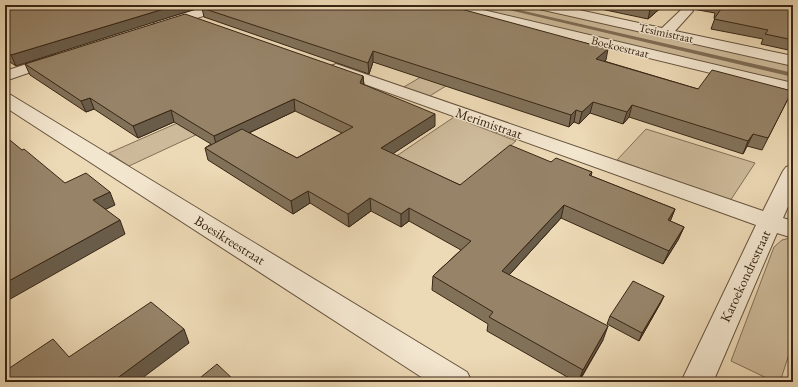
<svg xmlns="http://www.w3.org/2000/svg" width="798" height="387" viewBox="0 0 798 387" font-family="'EB Garamond',serif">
<rect width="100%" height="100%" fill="#ecd9b5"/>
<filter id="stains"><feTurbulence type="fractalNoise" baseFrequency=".005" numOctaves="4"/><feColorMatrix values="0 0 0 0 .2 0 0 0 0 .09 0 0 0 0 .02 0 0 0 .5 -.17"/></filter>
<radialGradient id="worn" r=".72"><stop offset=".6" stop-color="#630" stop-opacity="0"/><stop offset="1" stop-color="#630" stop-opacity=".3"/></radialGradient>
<path fill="#cdba9a" stroke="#827057" d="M457 5H530L784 62 793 64V85Z
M457 56 482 64 428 97 402 88Z
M239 96 258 106 129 166 109 153Z
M454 117 516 141 455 192 389 161Z
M646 129 755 163 730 201 617 160Z
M790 238H793V352L790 351 780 382H775L731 361 774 247 782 240Z"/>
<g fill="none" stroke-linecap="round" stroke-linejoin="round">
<path fill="#7f6c54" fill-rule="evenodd" d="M488 5H498L793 73V77Z"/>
<defs>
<path id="minor" d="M212 5H231L229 8 165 28H155L153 25 155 22Z
M441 5H462L793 83V93L443 8Z
M533 5H556L662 28 683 8H691L693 11 675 31 793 56V66L539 9 535 8Z
M55 55 60 56 62 59 60 62 5 81V71Z
M336 64 763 211 783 171 786 167 793 165V195L783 218 793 221V238L777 233 713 382H681L756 225 331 72 328 69 331 66Z
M5 94 11 95 467 372 472 382H429L5 107Z"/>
</defs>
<use href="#minor" stroke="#65523c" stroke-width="2"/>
<use href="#minor" fill="#f3e6cf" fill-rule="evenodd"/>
</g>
<path fill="#817159" stroke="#382514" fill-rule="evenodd" d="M5 5 16 66 5 59Z
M582 5H664L648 19Z
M673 5H793V51L761 44 763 39 711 29 715 18H714L715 13 693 9 691 6 682 7Z
M202 8 606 60 604 61 698 89 792 91 762 150 747 146 743 154 629 117 623 124 590 113 579 124 574 122 569 127 373 62 369 74 204 17Z
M25 64 363 76 364 85 435 126 392 154 460 185 551 162 592 172 591 176 675 209 670 221 684 227 678 240 663 264 561 218 509 275 603 340 579 382H576L487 331 488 324 432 290 433 276 461 250 409 221 401 227 371 211 349 227 310 203 293 214 208 160 205 148 211 144 174 122 138 138 94 109 86 112 30 75ZM295 111 342 133 297 158 249 133Z
M664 296 660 304 639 341 607 324 610 316Z"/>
<path fill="#695c49" stroke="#382514" d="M177 5H208L16 66 11 55Z
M657 5H664L648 19 650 10Z
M608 49 606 60 593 70 596 59Z
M373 51V62L369 74 368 63Z
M363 76 364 87 360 83Z
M90 98 94 109 86 112 81 101Z
M294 99 295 111 217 148 214 136Z
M593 102 590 113 579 124 582 112Z
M632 105 629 117 623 124 627 112Z
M171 110 174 122 138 138 133 126Z
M576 110 574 122 569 127 571 115Z
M435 114V126L382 161 381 148Z
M753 134 743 154 748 141Z
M308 191 310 203 293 214 291 201Z
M110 192 115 205 98 213 93 200Z
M370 198 371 211 349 227 348 214Z
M564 205 561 218 500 285 502 271Z
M409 208V221L401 227V214Z
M675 209 670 222 668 220Z
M120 220 125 234 5 302V283Z
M684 227 678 240 663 264 669 251Z
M664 296 660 304 639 341 642 333Z
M608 326 603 340 578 382 583 370Z
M184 329 189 343 137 382H112Z"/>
<path fill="#968368" stroke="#382514" d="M5 5H177L11 55 5 51Z
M212 5H432L442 8 450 6 608 49 596 59 698 89 712 70 792 91 768 138 753 134 748 141 632 105 627 112 593 102 582 112 576 110 571 115 373 51 368 63 202 8Z
M626 5H657L650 10Z
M720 5H793V40L765 34 768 30 714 19 721 9H717Z
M185 14 363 76 360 83 435 114 381 148 460 185 510 145 551 162 556 158 592 172 589 175 675 209 668 220 684 227 669 251 564 205 502 271 608 326 583 370 489 317 493 312 433 276 471 241 409 208 401 214 370 198 348 214 308 191 291 201 205 148 242 129 297 158 353 127 294 99 214 136 171 110 133 126 90 98 81 101 25 64Z
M5 136 22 150 24 149 65 183 86 173 110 192 93 200 120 220 5 283Z
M633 281 664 296 642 333 610 316Z
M151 302 184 329 112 382H5V371L53 339 69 357Z
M217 364 236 382H195Z
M316 379 320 382H312Z"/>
<g text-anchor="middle" stroke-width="3" stroke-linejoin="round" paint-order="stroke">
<g font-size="12" fill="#382514" stroke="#f3e6cf">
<text transform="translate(666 33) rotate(12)" y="4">Tesimistraat</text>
<text transform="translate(620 47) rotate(14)" y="4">Boekoestraat</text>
</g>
<g font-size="14" fill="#382514" stroke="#f3e6cf">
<text transform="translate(489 123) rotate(19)" y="5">Merimistraat</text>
<text transform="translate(230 240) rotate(32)" y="5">Boesikreestraat</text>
<text transform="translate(745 276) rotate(-65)" y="5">Karoekondrestraat</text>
</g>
</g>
<rect width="798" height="387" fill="none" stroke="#ecd9b5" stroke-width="20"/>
<rect x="6" y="6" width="786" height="375" fill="none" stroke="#382514" stroke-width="2"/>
<rect x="10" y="10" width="778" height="367" fill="none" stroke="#382514"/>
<rect width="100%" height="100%" filter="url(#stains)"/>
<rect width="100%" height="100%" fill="url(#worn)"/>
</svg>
